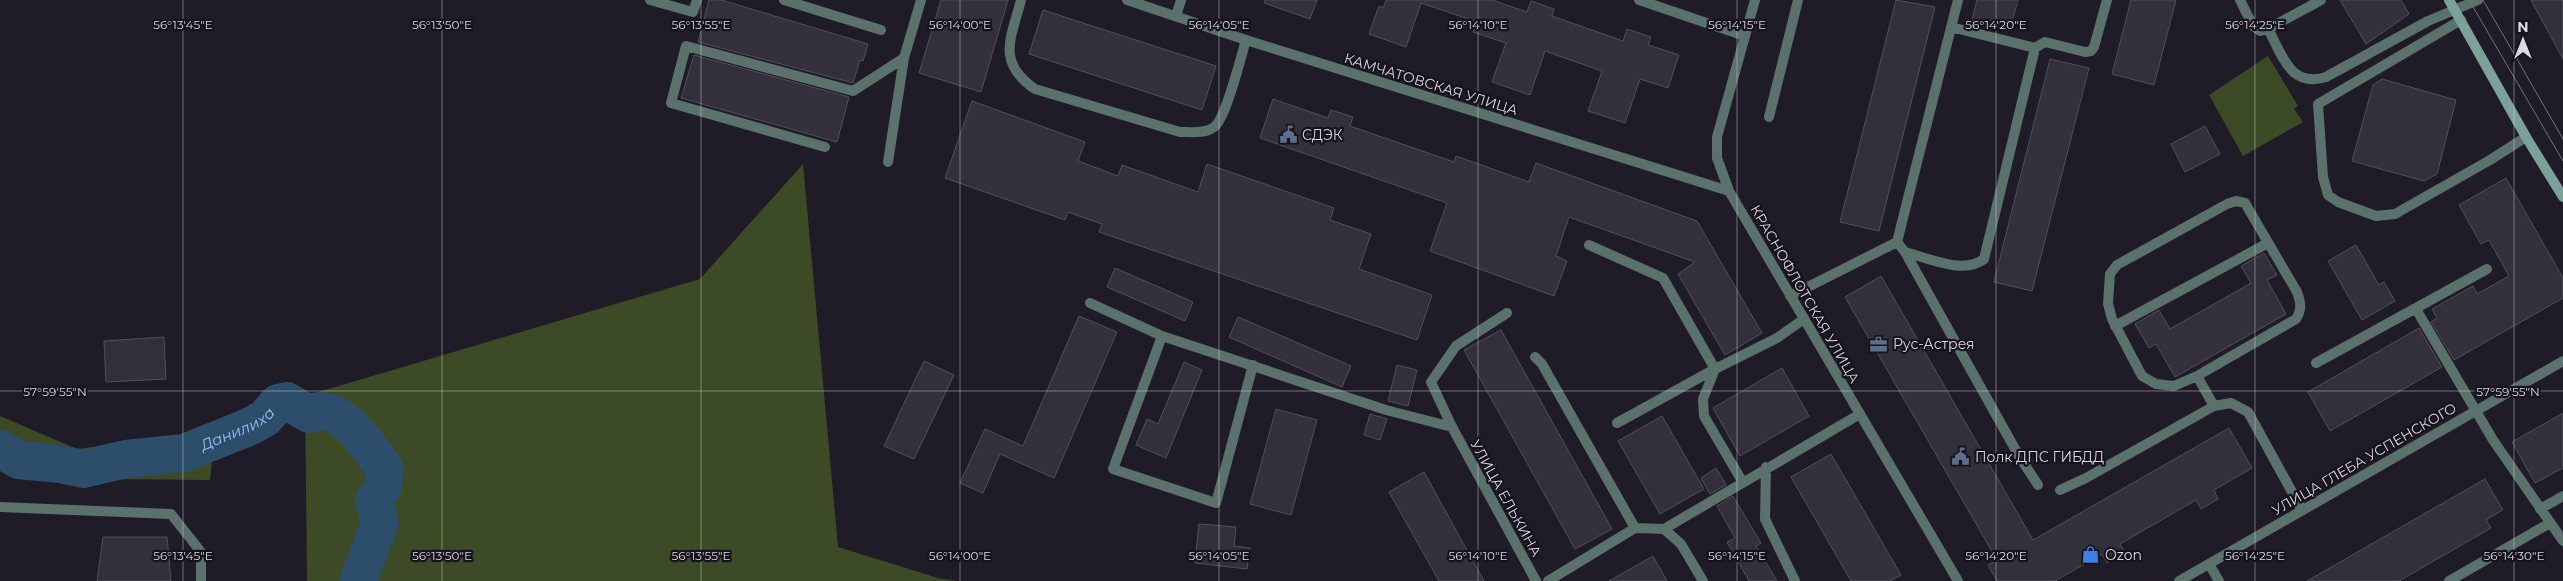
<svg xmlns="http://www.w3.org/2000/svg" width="2563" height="581" viewBox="0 0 2563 581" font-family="Montserrat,sans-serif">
<rect width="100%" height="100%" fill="#201c27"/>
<path fill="#3c4a25" d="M2268 56 2298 106 2294 109 2303 122 2243 156 2209 95Z
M803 164 838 547 938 578 956 581H307L305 396 700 279Z
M0 416 77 449 199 434 212 461 210 480 107 479 48 469 0 467Z"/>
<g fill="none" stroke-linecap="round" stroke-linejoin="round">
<path stroke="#2d4e6b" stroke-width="38" id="s1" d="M0 449 19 460 60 464 83 469 126 459 184 453 251 426 265 418 278 403 287 401 309 414C339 399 370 448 385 469L383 488 374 501 380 523 358 581"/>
</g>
<path fill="#332f3b" stroke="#524e5b" d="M709 0H721L868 44 863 61 860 60 853 83 698 42Z
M941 0H1008L981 92 919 73Z
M1265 0H1317L1310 19 1264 3Z
M1386 0H1492L1527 12 1531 1 1554 9 1552 16 1623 41 1627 29 1651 37 1648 45 1679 55 1668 88 1640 79 1625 123 1588 111 1602 71 1545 51 1530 95 1492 82 1506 43 1473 32 1477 22 1421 3 1406 47 1369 34 1379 6 1383 8Z
M1896 0 1935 7 1879 231 1840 222Z
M1977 0H2018L2010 29 1972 20Z
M2131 0H2176L2154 85 2112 74Z
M2340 0H2401L2409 14 2366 44Z
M2531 0H2563V59Z
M1043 10 1216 66 1202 110 1029 54Z
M694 55 849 97 837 142 681 98Z
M2050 59 2089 68 2032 291 1994 282Z
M2382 79 2456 100 2437 174 2424 181 2352 161 2373 85Z
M1273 99 1328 118 1331 110 1353 117 1350 126 1454 162 1456 156 1529 182 1536 163 1697 221 1762 333 1725 355 1678 274 1695 262 1569 217 1556 256 1567 261 1554 296 1430 251 1447 203 1260 138Z
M972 101 1085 142 1078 161 1118 176 1122 165 1198 192 1207 164 1334 208 1330 220 1371 234 1359 269 1432 295 1417 340 1099 232 1102 224 1068 212 1065 220 945 178Z
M2205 126 2220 154 2185 172 2171 144Z
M2506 178 2563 278V298L2454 360 2431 322 2437 318 2432 309 2473 286 2477 294 2509 276 2489 240 2481 244 2459 205Z
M2356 245 2379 285 2384 282 2395 301 2362 320 2328 261Z
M2264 253 2277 275 2267 280 2286 314 2175 377 2156 344 2149 348 2135 324 2159 310 2170 329 2251 283 2241 266Z
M1115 268 1193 302 1185 321 1107 287Z
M1881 276 2033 540 2229 428 2252 468 2214 490 2218 499 2201 509 2196 500 2120 544 2125 552 2107 563 2102 554 2055 581H1997L1988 565 1997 560 1845 297Z
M1079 316 1117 332 1054 478 1000 454 983 493 960 483 985 429 1023 446Z
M1238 317 1351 366 1342 387 1229 337Z
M2419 328 2442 367 2330 431 2308 392Z
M1501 330 1612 529 1575 549 1464 350Z
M164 337 166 379 106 382 104 341Z
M924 361 954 375 914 459 884 446Z
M1184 362 1202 370 1166 458 1136 445 1147 419 1158 424Z
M1397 365 1417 370 1408 406 1388 401Z
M1782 368 1809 416 1740 456 1713 408Z
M1276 409 1317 420 1291 515 1250 504Z
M2563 413V468L2535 483 2512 442Z
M1370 414 1387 419 1380 440 1364 435Z
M1662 416 1704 489 1660 514 1618 441Z
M1831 454 1901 575 1890 581H1851L1791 477Z
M1716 468 1726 485 1710 494 1701 478Z
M1424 472 1484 581H1439L1389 492Z
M2485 479 2503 510 2486 520 2491 528 2399 581H2307Z
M1733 496 1761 543 1756 546 1777 581H1749L1727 542 1735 538 1717 506Z
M1199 524 1236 527 1234 546 1250 548 1247 569 1195 563Z
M103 537H167L171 581H97Z
M1653 556 1667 581H1609Z"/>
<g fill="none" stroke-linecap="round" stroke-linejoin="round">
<path stroke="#5a716c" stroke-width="10" d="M650 0 693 12 697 0
M784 0 881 30
M1021 0C1011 39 996 62 1035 89L1180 132C1190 132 1206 134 1214 127 1226 119 1241 56 1246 40
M1639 0 1745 36
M2240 0 2253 26 2260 31 2268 29 2321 0
M1176 16 1181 0
M2461 20 2318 104 2323 177 2328 195 2338 202 2376 216 2395 214 2490 160 2526 137
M1951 27 2035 48 2045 42 2085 52 2091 51 2094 47 2107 0
M2268 29C2283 56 2290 88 2326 77L2428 21 2478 0
M1769 117 1798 0
M825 147 671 103 686 46 853 91 904 58
M888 162 904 58 921 0
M1897 242 1905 252C1928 258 1964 275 1984 259L2035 48
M1589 245 1663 278 1715 369 1777 338 1804 319
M1905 252 2019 456 2038 485
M1790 296 1897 242 1958 0
M2416 309 2493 440 2563 541
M2115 326 2268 243
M1535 357 1542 364 1635 528
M2316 363 2487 269
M1715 369 1703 399 1704 416 1742 481
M2197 376 2174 386 2156 384 2142 376 2112 319 2108 304 2110 274 2117 265 2227 204 2236 201 2245 203 2297 292C2301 303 2302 309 2296 319L2197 376 2214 406
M1617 423 1715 369
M1452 427 1431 382 1456 346 1507 313
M1766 467 1765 519 1795 581
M2060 490 2086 478 2214 406 2231 403 2248 412 2302 510
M0 507 171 514 201 552V581
M2540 509 2563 496
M1664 529 1681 544 1703 581
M2209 564 2219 581
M1548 581 1635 528 1664 529 1860 414
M2449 581 2550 523"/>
<path stroke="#5a716c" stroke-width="10" d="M1127 0 1246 40 1729 191
M1755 0 1717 137V158L1729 191 1958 581
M1090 303 1162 336 1386 410 1452 427 1536 581
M1162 336 1113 469 1216 503 1253 365
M2179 581 2563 361"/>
<path stroke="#7ca199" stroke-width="10" d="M2449 0 2526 137 2563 197"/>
<path stroke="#75717b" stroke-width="1" d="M2469 0 2563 161
M2483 0 2563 139"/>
</g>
<path fill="none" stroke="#dbd8e0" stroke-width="1" stroke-opacity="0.45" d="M183 0V581M442 0V581M701 0V581M960 0V581M1219 0V581M1478 0V581M1737 0V581M1996 0V581M2255 0V581M2514 0V581M0 391H2563"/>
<defs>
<symbol id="civic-bare" viewBox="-9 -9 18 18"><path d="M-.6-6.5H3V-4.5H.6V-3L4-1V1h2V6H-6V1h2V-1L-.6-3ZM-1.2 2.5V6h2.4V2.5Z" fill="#5c6f8a" stroke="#17131e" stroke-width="2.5" paint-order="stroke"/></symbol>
<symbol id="office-bare" viewBox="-9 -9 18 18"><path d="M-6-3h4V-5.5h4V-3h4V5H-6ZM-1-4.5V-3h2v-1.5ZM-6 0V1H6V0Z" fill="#5c6f8a" stroke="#17131e" stroke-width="2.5" paint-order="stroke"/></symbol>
<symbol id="shop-bare" viewBox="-9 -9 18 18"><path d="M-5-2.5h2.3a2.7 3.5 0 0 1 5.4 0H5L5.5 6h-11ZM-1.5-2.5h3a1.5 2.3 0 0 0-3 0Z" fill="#3f7fe0" stroke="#17131e" stroke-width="2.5" paint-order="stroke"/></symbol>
</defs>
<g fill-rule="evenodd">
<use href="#civic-bare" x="1276" y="122" width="25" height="25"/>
<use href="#office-bare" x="1866" y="332" width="25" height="25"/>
<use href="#civic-bare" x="1948" y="444" width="25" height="25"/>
<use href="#shop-bare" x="2078" y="542" width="25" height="25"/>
</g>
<g text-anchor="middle" stroke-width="4.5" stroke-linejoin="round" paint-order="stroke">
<g font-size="14" fill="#dbd8e0" stroke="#17131e">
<text transform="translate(1431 84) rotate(17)" y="5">КАМЧАТОВСКАЯ УЛИЦА</text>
<text transform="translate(1805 294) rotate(60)" y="5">КРАСНОФЛОТСКАЯ УЛИЦА</text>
<text transform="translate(2364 459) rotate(-30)" y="5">УЛИЦА ГЛЕБА УСПЕНСКОГО</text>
<text transform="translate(1506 498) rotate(61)" y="5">УЛИЦА ЕЛЬКИНА</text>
</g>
<g font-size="14" fill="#dbd8e0" stroke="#17131e" text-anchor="start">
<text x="1302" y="140">СДЭК</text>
<text x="1893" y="349">Рус-Астрея</text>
<text x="1975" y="462">Полк ДПС ГИБДД</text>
<text x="2105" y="560">Ozon</text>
</g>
<g font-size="15" font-style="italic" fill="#8dc4f6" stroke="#17131e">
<text dy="5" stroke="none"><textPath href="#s1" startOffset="248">Данилиха</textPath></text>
</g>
</g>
<g font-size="12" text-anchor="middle" fill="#dbd8e0" stroke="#17131e" stroke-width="4.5" stroke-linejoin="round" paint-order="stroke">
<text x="183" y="29">56°13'45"E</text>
<text x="442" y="29">56°13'50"E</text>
<text x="701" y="29">56°13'55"E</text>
<text x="960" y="29">56°14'00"E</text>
<text x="1219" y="29">56°14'05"E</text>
<text x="1478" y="29">56°14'10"E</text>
<text x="1737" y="29">56°14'15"E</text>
<text x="1996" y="29">56°14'20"E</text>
<text x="2255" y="29">56°14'25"E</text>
<text x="55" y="396">57°59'55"N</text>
<text x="2508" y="396">57°59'55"N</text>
<text x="183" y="560">56°13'45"E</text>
<text x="442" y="560">56°13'50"E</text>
<text x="701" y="560">56°13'55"E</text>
<text x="960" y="560">56°14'00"E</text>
<text x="1219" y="560">56°14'05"E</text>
<text x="1478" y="560">56°14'10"E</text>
<text x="1737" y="560">56°14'15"E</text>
<text x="1996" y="560">56°14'20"E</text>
<text x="2255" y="560">56°14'25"E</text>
<text x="2514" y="560">56°14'30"E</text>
</g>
<g transform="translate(2523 40)" stroke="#17131e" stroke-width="4" paint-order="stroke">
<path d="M0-4L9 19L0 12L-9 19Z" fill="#dbd8e0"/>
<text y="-8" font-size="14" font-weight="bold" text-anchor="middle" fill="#dbd8e0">N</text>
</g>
</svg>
